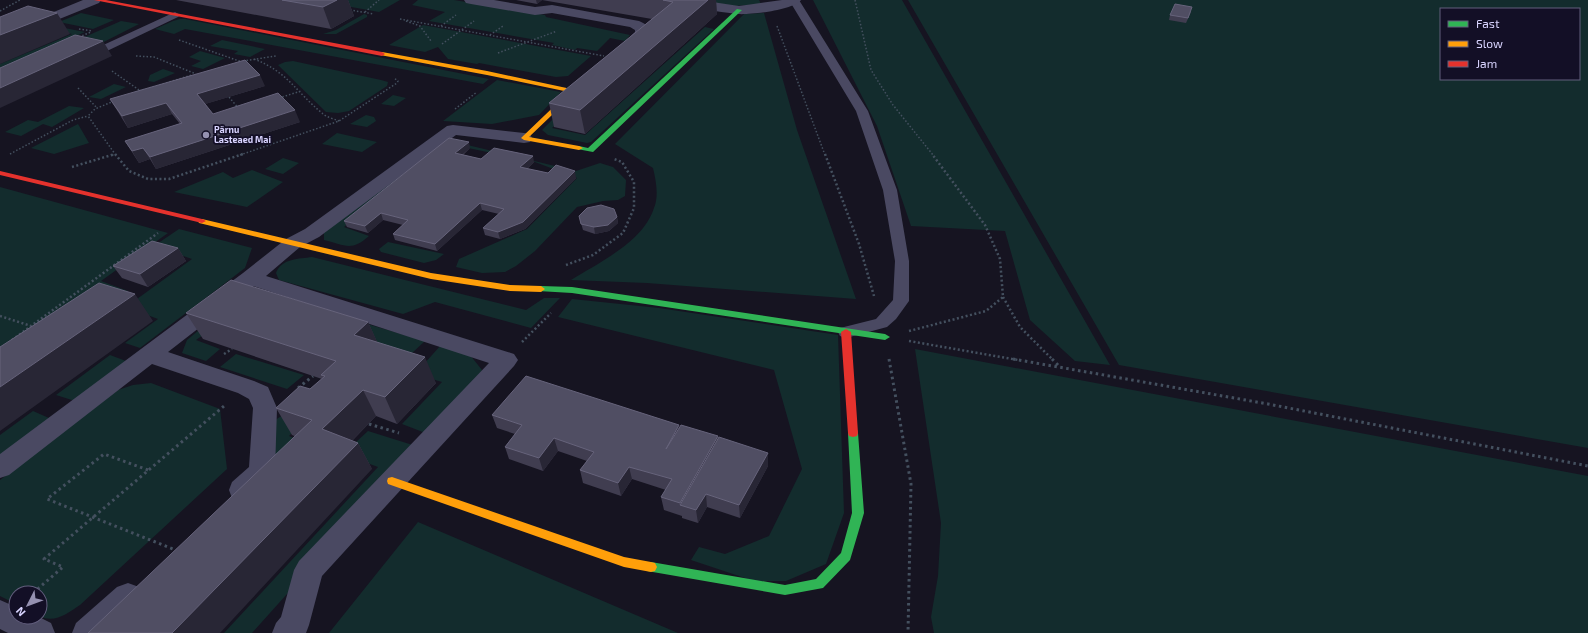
<svg xmlns="http://www.w3.org/2000/svg" width="1588" height="633" viewBox="0 0 1588 633" font-family="'Exo 2',sans-serif">
<rect width="100%" height="100%" fill="#161421"/>
<path fill="#132c2d" fill-rule="evenodd" d="M313 0H400L379 12Z
M418 0H454L545 15 546 17 630 35 625 41 610 38 597 51 577 48 575 50 552 45 554 43 429 21 445 12 412 5Z
M694 0H759L761 4 735 6Z
M813 0H902L1110 365 1075 361 1030 320 1005 231 911 226 877 126Z
M908 0H1588V448L1119 365ZM1441 9H1579V79H1441Z
M81 13 114 20 93 29 59 22Z
M764 13 797 130 856 299 647 283 571 280C600 262 643 242 654 208 659 196 656 181 653 168L615 144 744 14Z
M364 14 367 15V17L336 34H323L336 30Z
M180 19H185L489 79 483 84 185 29 174 34 155 29 173 21Z
M121 21 139 24 90 49 0 74Z
M49 25 85 32 0 70V64L72 34 41 27Z
M423 25 591 56 568 76 556 77 479 63 477 64 448 59 438 47 425 52 389 45Z
M705 27 714 29 591 142 587 143 548 135 542 130 557 115 565 117 552 128 585 135Z
M222 40 265 49 250 57 234 54 238 51 210 46Z
M200 51 225 58 203 69 191 66 201 61 189 57Z
M293 61 381 80 388 82 387 86 349 111 338 113 326 112 278 65 285 62Z
M163 69 175 73 154 82 148 81 150 75Z
M497 80 561 92 539 115 492 124 443 121Z
M114 84 126 87 101 99 89 97Z
M393 95 406 98 394 106 381 104Z
M69 106 84 108 52 127 43 124 21 136 5 132 28 120 38 122Z
M366 115 374 117 376 121 367 127 350 124Z
M78 124 89 143 54 154 31 148Z
M337 133 377 142 362 152 322 144Z
M451 141 576 171 600 163 613 167 626 180 625 196 618 200 603 201 577 207 535 251 516 266 505 272 482 273 456 267 459 259 527 229 577 178 535 162 444 143Z
M442 145H448L344 227 369 236C351 252 345 245 324 240V233L344 216Z
M283 158 299 163 283 174 265 169Z
M252 170 283 182 247 207 174 192 223 172 233 178Z
M0 187 168 233 101 281 128 291 0 381Z
M179 229 252 248 245 268 140 348 125 343 158 319 126 307 192 259 166 250H148Z
M388 242 444 254 436 260 424 263 381 252 379 249Z
M312 257 526 310 544 298H560L531 328 435 302 403 314 279 280 276 273C282 258 299 259 312 257Z
M262 293 425 341 396 368 245 305 196 340 220 349 206 361 182 353 187 340 228 306Z
M572 299 659 308 838 335 844 513 826 564 786 581H754L691 560 699 547 725 554 769 536 802 469 774 370 558 317Z
M441 345 470 355 482 370 479 379 428 434 402 424 442 382 415 374Z
M915 349 1588 476V633H934L931 617 938 576 941 523Z
M236 354 304 375 287 389 220 367Z
M110 355 126 361 75 401 56 395Z
M151 383 220 409 227 469 80 605C68 613 54 624 40 616V593H16V604L0 596V480L118 390 133 385Z
M33 411 49 418 0 456V435Z
M313 412 289 436 323 449 277 469 271 426C283 409 293 414 313 412Z
M368 431 419 447 252 633H224L378 467 343 454Z
M418 522 678 633H329Z"/>
<g fill="none" stroke-linecap="round" stroke-linejoin="round">
<path stroke="#44505f" stroke-width="1.5" stroke-dasharray="1.5 2" stroke-linecap="butt" d="M855 0 871 70 893 105 933 155
M350 10 374 14
M0 11 20 0
M365 12 379 0
M400 19 604 56
M406 21 420 26 431 41
M441 26 456 15
M777 26 825 155
M79 29 92 31
M490 35 503 26
M79 37 91 32
M179 40 242 62
M442 44 474 21
M498 53 557 31
M136 56 154 57 196 74
M254 59C288 72 296 92 322 113 326 117 334 119 339 121
M243 61 276 56
M112 71 139 90
M78 88 97 108
M136 92 192 75
M229 97 239 109
M279 98 301 91
M114 101 95 109 88 116 115 154
M455 109 477 92
M10 154 73 120 88 116
M112 155H116
M240 155 339 121 397 83 398 81 394 78"/>
<path stroke="#44505f" stroke-width="2.5" stroke-dasharray="2 2.5" stroke-linecap="butt" d="M825 154 859 244 874 296
M72 167 115 154 129 171 148 179H169L243 154
M566 265 593 255 623 233 634 208V182L622 162 614 159
M1003 297 1020 327 1053 360
M0 316 31 326
M909 331 986 311 1003 297 1000 259 985 225 932 154
M12 340 158 233
M909 341 1018 360
M522 342 551 313
M224 354 232 349"/>
<path stroke="#44505f" stroke-width="3" stroke-dasharray="2.5 3.5" stroke-linecap="butt" d="M889 359 911 484 908 633
M1013 359 1268 404 1588 466
M1052 359 1060 367
M298 388 313 376
M369 424 399 433
M148 470 104 454 47 499 178 551
M33 593 63 567 44 559 224 406"/>
<path fill="#4a4962" fill-rule="evenodd" d="M789 0H799L868 111 897 190 909 261V301L896 319 887 327 846 338 840 336 838 332 840 328 876 319 893 300 895 261 883 190 856 111Z
M175 12 180 15 178 17 107 51H99L98 49 99 47Z"/>
<path fill="#4a4962" fill-rule="evenodd" d="M83 0H101L99 3 0 43V34Z
M464 0H494L535 7 552 5 639 21C645 24 649 25 649 33 643 42 630 55 619 52L617 49 635 32V30L630 27 552 13 535 15 471 4 466 3Z
M666 0H699L739 6 782 0H801C794 10 750 15 738 14 716 12 694 7 673 4L668 3Z
M453 125 524 133 530 134 532 138 530 142 524 143 456 135 319 237 300 247 266 276 514 354 518 360 514 366 322 576 309 625 306 633H272L276 623 281 617 294 570 299 561 489 363 253 286 168 352 254 381 268 387 277 408 275 471C271 480 253 501 242 501 239 501 235 499 232 498L229 490 232 482 249 467 253 408 249 399 238 393 152 364 9 475 0 478V454L243 273 286 239 305 229 447 126Z
M128 583 139 587 143 597 139 607 109 633H72L76 623 117 587Z
M0 600 16 607V617H39L51 623 55 633H8L0 629Z"/>
<path fill="#30b455" fill-rule="evenodd" d="M737 9 742 10 593 152 577 149 575 148 579 146 588 148Z
M541 286 572 287 885 334 890 337 885 340 572 293 538 291 537 289 538 287Z
M853 429 857 430 858 433 864 513 850 560 823 588 785 595 647 571 645 567 647 563 651 562 785 585 816 579 841 553 852 513 848 433 849 430Z"/>
<path fill="#ff9f0a" fill-rule="evenodd" d="M382 52 487 71 576 90V92L529 137 579 146 583 148 579 150 524 140 521 138 569 92 487 75 380 55 379 54Z
M199 219H202L431 273 510 285 541 286 545 289 541 292 510 291 431 279 199 223 198 221Z
M392 477 624 557 651 562 655 563 657 567 655 571 651 572 624 567 388 484 387 481 388 478Z"/>
<path fill="#e5322d" fill-rule="evenodd" d="M94 0H106L382 52 385 54 382 56Z
M0 171 202 219 206 221 202 223 0 175Z
M846 329 851 332 858 433 857 436 853 437 849 436 848 433 841 332Z"/>
</g>
<path fill="#403d50" d="M176 0H348L354 16 331 29Z
M516 0H716L717 14 585 134 554 127 549 103 652 19 542 0 537 4Z
M1191 12 1186 23 1169 20 1170 15Z
M265 86 205 104 213 114 300 122 156 169 150 159 139 163 125 141 180 124 172 114 128 128 110 99Z
M470 148 463 155 481 159 534 162 527 169 548 173 576 178 525 229 500 239 485 235 483 228 499 214 482 210 437 251 395 240 393 234 403 225 383 220 368 233 347 227 344 221Z
M579 216 617 217 618 223 609 231 595 234 583 230Z
M178 248 186 261 148 287 122 278 113 266Z
M186 313 368 322 377 342 436 383 397 424 376 416 352 441 358 443 372 469 292 435 276 408 310 389 322 379 203 339Z
M492 415 680 427 719 438 768 466 740 518 707 507 698 523 682 518V516L664 510 661 497 666 490 632 479 621 496 583 483 580 470 587 461 558 451 543 471 509 459 505 447 515 434 497 428Z"/>
<path fill="#282635" d="M337 0H348L354 16 331 29 323 7Z
M536 0H542L537 4Z
M708 0H716L717 14 585 134 580 110Z
M57 13 70 34 0 64V35Z
M103 41 112 56 0 108V88Z
M260 75 265 86 202 105 197 94Z
M166 103 172 114 128 128 122 116Z
M295 110 300 122 156 169 150 157Z
M469 142 470 148 457 159 455 153Z
M143 148 150 159 139 163 132 151Z
M533 156 534 162 521 174 520 167Z
M575 171 576 178 525 229 500 239 498 232Z
M480 203 482 210 437 251 435 244Z
M381 213 383 220 368 233 365 226Z
M617 217 618 223 609 231 595 234 594 227Z
M178 248 186 261 148 287 140 274Z
M135 294 153 321 0 431V387Z
M368 322 380 348 354 335Z
M425 357 436 383 397 424 385 397Z
M363 390 376 416 337 456 322 429Z
M679 425 681 438 666 449Z
M718 436 719 449 680 505V503Z
M554 438 558 451 543 471 539 458Z
M358 443 372 469 220 633H172Z
M768 453V466L740 518 739 505Z
M629 467 632 479 621 496 618 483Z
M706 494 707 507 698 523 696 510Z"/>
<path fill="#504e63" stroke="#66637b" d="M282 0H337L323 7Z
M663 0H708L580 110 549 103 673 2Z
M1175 4 1192 7 1188 18 1170 15Z
M28 6 57 13 0 35V17Z
M75 35 103 41 0 88V68Z
M245 60 260 75 197 94 213 114 278 93 295 110 150 157 143 148 132 151 125 141 182 123 166 103 122 116 110 99Z
M449 138 469 142 455 153 481 159 494 148 533 156 520 167 548 173 556 165 575 171 523 222 498 232 483 228 504 209 480 203 435 244 393 234 408 220 381 213 365 226 344 221Z
M601 205 614 209 617 217 608 225 594 227 581 224 579 216 587 208Z
M152 241 178 248 140 274 113 266Z
M231 280 368 322 354 335 425 357 385 397 363 390 322 429 358 443 172 633H88L312 420 276 408 300 386 310 389 325 376 321 375 336 361 186 313Z
M99 283 135 294 0 387V347Z
M526 376 679 425 666 449 681 425 718 436 680 503 661 497 672 479 629 467 618 483 580 470 594 452 554 438 539 458 505 447 522 425 492 415Z
M719 437 768 453 739 505 706 494 696 510 680 505Z"/>
<circle fill="#9591b1" stroke="#130f26" stroke-width="1.5" cx="206" cy="135" r="4"/>
<g text-anchor="middle" stroke-width="3.5" stroke-linejoin="round" paint-order="stroke">
<g font-size="9" font-weight="bold" fill="#d9d4ff" stroke="#130f26" text-anchor="start">
<text x="214" y="133">Pärnu<tspan x="214" dy="10">Lasteaed Mai</tspan></text>
</g>
</g>
<rect x="1440" y="8" width="140" height="72" fill="#130f26" stroke="#625e7d"/>
<rect x="1448" y="21" width="20" height="6" fill="#30b455" stroke="#625e7d"/>
<text x="1476" y="28" font-size="12" fill="#d9d4ff">Fast</text>
<rect x="1448" y="41" width="20" height="6" fill="#ff9f0a" stroke="#625e7d"/>
<text x="1476" y="48" font-size="12" fill="#d9d4ff">Slow</text>
<rect x="1448" y="61" width="20" height="6" fill="#e5322d" stroke="#625e7d"/>
<text x="1476" y="68" font-size="12" fill="#d9d4ff">Jam</text>
<g transform="translate(28 605) rotate(228)"><circle r="19" fill="#130f26" stroke="#625e7d"/>
<path d="M0-3L7 15L0 10L-7 15Z" fill="#9591b1"/>
<text y="-6" font-size="11" font-weight="bold" text-anchor="middle" fill="#d9d4ff">N</text>
</g>
</svg>
